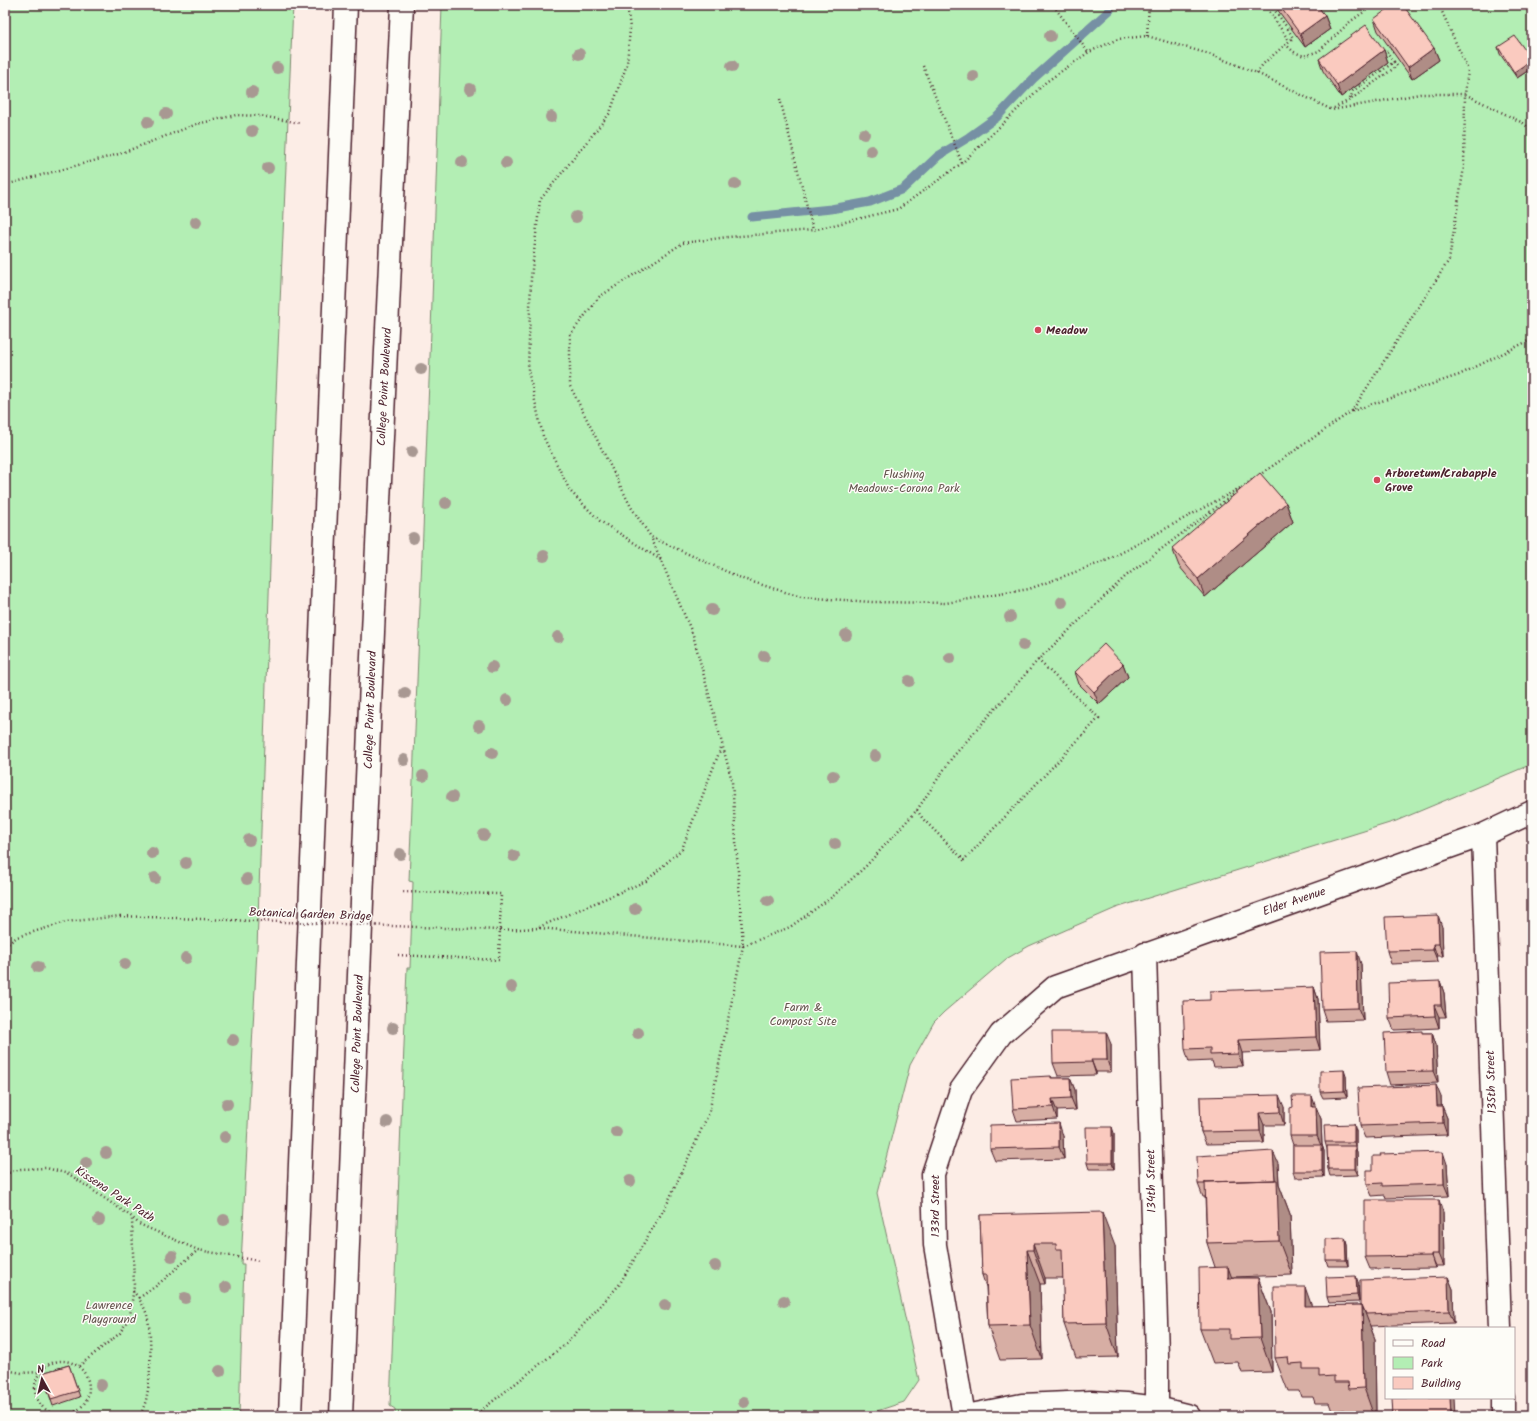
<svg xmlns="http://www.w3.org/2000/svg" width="1537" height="1421" viewBox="0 0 1537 1421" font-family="Kalam,sans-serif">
<rect width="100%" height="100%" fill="#fcede6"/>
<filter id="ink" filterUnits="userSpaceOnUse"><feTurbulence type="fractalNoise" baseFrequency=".025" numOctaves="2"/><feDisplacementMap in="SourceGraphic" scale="8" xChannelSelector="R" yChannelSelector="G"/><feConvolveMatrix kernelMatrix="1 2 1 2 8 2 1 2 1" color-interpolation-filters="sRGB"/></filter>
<g filter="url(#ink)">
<path fill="#b3eeb4" stroke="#7e8670" d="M5 5H293L275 418 257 949 241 1264H244L239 1416H5Z
M442 5H1532V764L1396 821 1116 908 1029 946 1006 959 944 1012 934 1022 910 1065 877 1193 919 1380 904 1402 862 1416H395V1409L390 1406 407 968H410L413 882 409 881 431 331Z"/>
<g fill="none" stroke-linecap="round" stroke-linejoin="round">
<path stroke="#7690a4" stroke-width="9" d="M752 217 831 209 870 202 903 189 938 156 969 137 997 117 1033 79 1110 10"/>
<defs>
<path id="minor" d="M1483 835 1500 1328
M1145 954 1157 1355V1408
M1503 1398V1416
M964 1416 935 1245 933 1174 961 1090 1001 1034 1055 987 1483 835 1532 812
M966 1416 1022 1405 1091 1402 1126 1404 1157 1408 1189 1416"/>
<path id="major" d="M290 1416 346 5
M341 1416 373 632 402 5"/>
</defs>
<use href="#minor" stroke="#4a1f2b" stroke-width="25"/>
<use href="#major" stroke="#4a1f2b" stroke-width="25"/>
<path stroke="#4a1f2b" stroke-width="2.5" stroke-dasharray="1 3" stroke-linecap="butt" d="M627 5 630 28 627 64 610 113 540 200 531 278 528 370 543 436 570 491 600 521 661 560
M1265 5 1289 41
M1271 5 1288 29 1290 27
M1439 5 1468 70 1465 94 1523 123 1532 131
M1056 9 1088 52
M1147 36 1149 5
M1285 44 1294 52 1304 56 1319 51 1351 21 1374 5
M1391 49 1387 52 1394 62
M923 66 962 163
M1257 73 1263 64 1293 38 1288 29
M780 99 813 230
M1350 99 1353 91 1360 86
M1334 108 1350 100 1397 66 1394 62 1360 86 1359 84
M5 185 119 154 197 124 236 115 261 116 300 123
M1352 411 1459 375 1532 339
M1240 488 1108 560 1029 589 946 603 872 602 801 597 743 579 651 537 631 507 570 386V335L599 297 683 243 728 237 813 230 898 209 962 163 1046 82 1089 52 1118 39 1147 36 1209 54 1257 73 1332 110 1420 94H1465L1464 167 1449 260 1352 411 1258 476
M917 810 923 819 964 860 1099 718 1038 660
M539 927 646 881 682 849 722 745
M500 930 539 928 743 946 790 927 832 897 866 866 917 810 951 759 1038 660 1126 576 1252 480
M5 946 17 937 66 922 120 916
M398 955 499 960 501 894 401 892
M5 1174 21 1169 46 1168 69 1174 132 1217 139 1224 198 1250 259 1261
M133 1291C139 1298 144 1306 147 1315 152 1333 151 1376 147 1395 146 1402 143 1409 140 1416
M139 1298 156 1286 198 1250
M35 1388a27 27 0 1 1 54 0a27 27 0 1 1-54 0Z
M79 1366 120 1333 130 1316 134 1286 132 1218
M5 1370 22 1373 40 1372
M474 1416 567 1343 619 1285 667 1204 709 1113 743 946 732 781 693 635 651 537"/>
<use href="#minor" stroke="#fdfcf7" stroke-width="22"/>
<use href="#major" stroke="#fdfcf7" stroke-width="22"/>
<path stroke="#4a1f2b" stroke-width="2.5" stroke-dasharray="1 3" stroke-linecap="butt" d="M120 916 500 930"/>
</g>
<g fill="#a89892">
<circle cx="1050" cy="36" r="6"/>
<circle cx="579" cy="54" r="6"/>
<circle cx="732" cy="66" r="6"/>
<circle cx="277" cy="68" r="6"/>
<circle cx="973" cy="76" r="6"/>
<circle cx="470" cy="89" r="6"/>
<circle cx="252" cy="92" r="6"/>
<circle cx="166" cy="114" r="6"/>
<circle cx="551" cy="117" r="6"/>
<circle cx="148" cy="122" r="6"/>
<circle cx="252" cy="131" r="6"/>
<circle cx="864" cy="134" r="6"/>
<circle cx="871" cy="151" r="6"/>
<circle cx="462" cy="162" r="6"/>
<circle cx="506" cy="163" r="6"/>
<circle cx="268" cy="168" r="6"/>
<circle cx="735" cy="184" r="6"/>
<circle cx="576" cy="217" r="6"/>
<circle cx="196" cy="222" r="6"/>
<circle cx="421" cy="369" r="6"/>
<circle cx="412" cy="452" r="6"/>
<circle cx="446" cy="503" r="6"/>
<circle cx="413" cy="538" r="6"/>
<circle cx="544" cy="556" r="6"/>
<circle cx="1062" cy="602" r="6"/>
<circle cx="712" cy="610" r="6"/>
<circle cx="1010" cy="617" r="6"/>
<circle cx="846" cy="635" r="6"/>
<circle cx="558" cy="637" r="6"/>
<circle cx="1023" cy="645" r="6"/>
<circle cx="764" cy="656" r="6"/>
<circle cx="950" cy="658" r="6"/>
<circle cx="492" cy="667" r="6"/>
<circle cx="909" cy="681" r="6"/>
<circle cx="405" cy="693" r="6"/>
<circle cx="507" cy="700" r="6"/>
<circle cx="479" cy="726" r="6"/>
<circle cx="492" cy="753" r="6"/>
<circle cx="875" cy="756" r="6"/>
<circle cx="404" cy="760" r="6"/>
<circle cx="423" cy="776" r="6"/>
<circle cx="833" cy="776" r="6"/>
<circle cx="452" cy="797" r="6"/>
<circle cx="484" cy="835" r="6"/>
<circle cx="249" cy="840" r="6"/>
<circle cx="835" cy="844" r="6"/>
<circle cx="152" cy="853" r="6"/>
<circle cx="400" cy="854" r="6"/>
<circle cx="514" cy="856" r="6"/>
<circle cx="186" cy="863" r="6"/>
<circle cx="155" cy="878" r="6"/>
<circle cx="247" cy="879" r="6"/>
<circle cx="768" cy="901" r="6"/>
<circle cx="635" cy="909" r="6"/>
<circle cx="186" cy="958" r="6"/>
<circle cx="125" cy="964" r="6"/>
<circle cx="38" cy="967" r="6"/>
<circle cx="511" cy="987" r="6"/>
<circle cx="393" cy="1028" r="6"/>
<circle cx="638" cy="1033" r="6"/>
<circle cx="233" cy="1040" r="6"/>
<circle cx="227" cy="1104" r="6"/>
<circle cx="387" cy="1122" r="6"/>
<circle cx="616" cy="1132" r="6"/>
<circle cx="225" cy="1137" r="6"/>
<circle cx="106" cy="1153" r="6"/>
<circle cx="86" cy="1163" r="6"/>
<circle cx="630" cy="1181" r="6"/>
<circle cx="99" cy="1220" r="6"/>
<circle cx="224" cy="1220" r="6"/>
<circle cx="172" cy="1256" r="6"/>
<circle cx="715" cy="1266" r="6"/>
<circle cx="226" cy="1287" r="6"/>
<circle cx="185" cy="1298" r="6"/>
<circle cx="784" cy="1301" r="6"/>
<circle cx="665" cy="1305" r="6"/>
<circle cx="220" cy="1371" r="6"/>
<circle cx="101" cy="1385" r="6"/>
<circle cx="744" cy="1402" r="6"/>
</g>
<path fill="#d7aea4" stroke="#4a1f2b" d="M1274 5H1317L1325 16 1330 29 1305 47Z
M1374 19 1434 48 1439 60 1412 79 1378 31Z
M1498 47 1532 61V68L1517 78 1500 54Z
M1384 50 1388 63 1341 97 1323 71 1319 59Z
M1286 503 1293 522 1205 597 1179 566 1172 548Z
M1123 664 1128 677 1099 704 1079 684 1075 672Z
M1442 927 1443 956H1437L1438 962 1391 964 1387 951Z
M1361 964 1363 1020 1326 1021 1322 1009Z
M1440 981 1444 993 1446 1017H1439V1028L1394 1030 1389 1018Z
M1314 987 1318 999 1320 1050 1242 1053 1243 1066 1214 1067 1212 1061 1189 1062 1185 1049 1210 1000Z
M1422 1033H1432L1436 1045 1438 1083 1390 1085 1386 1072Z
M1111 1044V1072H1096V1075L1058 1076 1053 1063Z
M1051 1076 1052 1078H1070L1075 1090 1076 1110 1057 1111V1119L1017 1121 1013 1109Z
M1346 1076 1347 1097 1323 1098 1320 1092Z
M1200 1097 1284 1107V1125H1264V1143L1206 1144 1201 1132Z
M1441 1097V1106H1442L1447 1118V1135L1365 1138 1360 1126Z
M1316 1107 1321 1119 1322 1145 1324 1151V1177L1295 1178 1293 1171V1145L1290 1136Z
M1356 1131V1149L1357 1152 1358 1175 1330 1176 1328 1169 1327 1149 1325 1142Z
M1114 1133V1169H1089L1087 1163Z
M1063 1136 1064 1159 995 1161 990 1149Z
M1278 1163 1279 1185 1290 1214 1292 1275 1232 1277V1278H1258L1271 1312 1272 1372 1242 1373 1238 1362 1213 1363 1200 1329 1215 1267 1207 1243 1205 1197H1203L1198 1184Z
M1447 1164 1449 1196 1386 1198 1385 1195 1372 1196 1367 1184 1373 1170Z
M1443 1212 1444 1266H1436L1435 1268 1370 1269 1365 1257Z
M980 1215 1115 1246 1118 1357 1076 1358 1064 1324 1063 1278H1045V1284H1040L1042 1359 1000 1360 988 1326 986 1287 982 1275Z
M1345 1238 1347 1245 1348 1266H1328L1326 1260Z
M1448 1277 1453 1289 1454 1323 1370 1326 1375 1339 1376 1416H1346L1344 1410 1332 1411 1329 1403H1315L1313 1397H1301L1299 1391H1288L1275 1358 1312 1306 1360 1305Z
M1358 1282 1359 1302 1329 1303 1327 1297Z
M69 1365 80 1397 53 1406 42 1373Z"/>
<path fill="#af8d86" stroke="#4a1f2b" d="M1325 16 1330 29 1305 47 1300 34Z
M1434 48 1439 60 1412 79 1408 67Z
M1384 50 1388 63 1341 97 1337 85Z
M1532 60V68L1517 78 1514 72Z
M1286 503 1293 522 1205 597 1198 579Z
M1123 664 1128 677 1099 704 1094 692Z
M1438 915 1442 927 1443 956 1439 944Z
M1433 944 1437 956 1438 962 1433 950Z
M1357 951 1361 964 1363 1020 1358 1008Z
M1440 981 1444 993 1446 1017 1441 1005Z
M1314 987 1318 999 1320 1050 1316 1037Z
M1434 1005 1439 1017V1028L1435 1016Z
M1106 1032 1111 1044V1072L1107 1060Z
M1432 1033 1436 1045 1438 1083 1433 1071Z
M1238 1040 1242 1053 1243 1066 1238 1054Z
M1091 1060 1096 1072V1075L1092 1062Z
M1344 1070 1346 1076 1347 1097 1344 1091Z
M1070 1078 1075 1090 1076 1110 1071 1098Z
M1436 1085 1441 1097 1442 1118 1437 1106Z
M1279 1095 1284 1107V1125L1280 1112Z
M1312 1096 1316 1108 1312 1107Z
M1052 1099 1057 1111V1119L1053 1107Z
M1442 1106 1447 1118V1135L1443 1123Z
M1316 1107 1321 1119 1322 1147V1145L1324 1151V1177L1322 1171V1148L1317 1136Z
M1259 1113 1264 1125V1143L1260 1131Z
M1059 1123 1063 1136 1064 1159 1059 1147Z
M1354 1124 1356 1131V1149L1354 1142Z
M1112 1127 1114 1133V1169L1112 1163Z
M1355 1146 1357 1152 1358 1175 1355 1169Z
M1273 1151 1278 1163 1279 1185 1290 1214 1292 1275 1279 1241Z
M1443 1152 1447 1164 1449 1196 1444 1184Z
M1439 1200 1443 1212 1444 1266 1439 1254Z
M1102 1212 1115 1246 1118 1357 1106 1323Z
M1345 1238 1347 1245 1348 1266 1346 1260Z
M1033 1244 1045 1278V1284L1033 1250Z
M1027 1250 1040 1284 1042 1359 1030 1325Z
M1431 1254 1436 1266 1435 1268 1431 1256Z
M1228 1267 1240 1301 1228 1278Z
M1356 1276 1358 1282 1359 1302 1357 1295Z
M1448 1277 1453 1289 1454 1323 1449 1311Z
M1258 1278 1271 1312 1272 1372 1260 1338Z
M1305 1287 1317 1321 1305 1306Z
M1362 1305 1375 1339 1376 1416H1374L1364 1388Z
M1450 1398H1454L1455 1416H1451Z"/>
<path fill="#facabf" stroke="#4a1f2b" d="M1279 5H1317L1325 16 1300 34Z
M1393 5H1403L1434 48 1408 67 1374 19Z
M1366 25 1384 50 1337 85 1319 59Z
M1515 36 1532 60 1514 72 1498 47Z
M1260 473 1286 503 1198 579 1172 548Z
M1104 644 1123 664 1094 692 1075 672Z
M1438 915 1439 944H1433V950L1387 951 1385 917Z
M1357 951 1358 1008 1322 1009 1320 952Z
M1440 981 1441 1005H1434L1435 1016 1389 1018 1388 983Z
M1314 987 1316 1037 1238 1040V1054L1210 1055V1048L1185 1049 1183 1001 1210 1000V991Z
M1422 1031V1033H1432L1433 1071 1386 1072 1384 1033Z
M1052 1032H1106L1107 1060H1091L1092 1062 1053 1063Z
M1344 1070V1091L1320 1092V1071Z
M1051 1076V1078H1070L1071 1098 1052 1099 1053 1107 1013 1109 1011 1078Z
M1436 1085 1437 1106H1442L1443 1123 1360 1126 1358 1088Z
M1279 1095 1280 1112 1259 1113 1260 1131 1201 1132 1200 1097Z
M1292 1096H1312V1107H1316L1317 1136H1290V1108L1293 1107Z
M1059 1123V1147L990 1149V1125Z
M1354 1124V1142H1325L1324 1125Z
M1086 1127H1112V1163H1087Z
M1293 1145H1322V1171H1293Z
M1327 1146H1355V1169H1328Z
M1273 1151 1275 1180 1205 1182V1184H1198L1197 1156Z
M1443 1152 1444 1184 1382 1186V1183L1367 1184V1170H1373V1156H1381L1380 1154Z
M1277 1180 1279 1241 1207 1243 1205 1182Z
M1365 1200H1439V1254H1431V1256L1365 1257Z
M1102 1212 1106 1323 1064 1324 1062 1249H1056V1244H1033V1250H1027L1030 1325 988 1326 986 1275H982L980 1215Z
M1345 1238 1346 1260H1326V1239Z
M1228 1267V1278H1258L1260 1338 1229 1339V1329H1200L1199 1268Z
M1356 1276 1357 1295 1327 1297 1326 1277Z
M1448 1277 1449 1311 1366 1314 1362 1305H1360V1280Z
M1274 1287H1305V1306L1362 1305 1364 1388 1349 1389 1348 1382H1334V1376L1319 1377V1369H1303V1363L1289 1364 1288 1357 1275 1358Z
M69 1365 78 1391 51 1399 42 1373Z
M1392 1398H1450L1451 1416H1393Z"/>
</g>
<g fill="#d1495b" stroke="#fdfcf7" stroke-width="1.5">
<circle cx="1038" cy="330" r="4"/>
<circle cx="1377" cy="480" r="4"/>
</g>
<g text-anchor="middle" stroke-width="3" stroke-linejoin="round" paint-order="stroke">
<g font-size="12" font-weight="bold" fill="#4a1f2b" stroke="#fdfcf7" text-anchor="start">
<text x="1046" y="334">Meadow</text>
<text x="1385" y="477">Arboretum/Crabapple<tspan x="1385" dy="14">Grove</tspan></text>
</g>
<g font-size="12" fill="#4a1f2b" stroke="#fdfcf7">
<text transform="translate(384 387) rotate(-87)" y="4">College Point Boulevard</text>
<text transform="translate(370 710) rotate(-88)" y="4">College Point Boulevard</text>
<text transform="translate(1294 901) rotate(-19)" y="4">Elder Avenue</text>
<text transform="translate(310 914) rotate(2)" y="4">Botanical Garden Bridge</text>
<text transform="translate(357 1034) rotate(-88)" y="4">College Point Boulevard</text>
<text transform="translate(1491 1082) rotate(-92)" y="4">135th Street</text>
<text transform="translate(1151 1181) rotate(-91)" y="4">134th Street</text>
<text transform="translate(115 1194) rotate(33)" y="4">Kissena Park Path</text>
<text transform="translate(935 1206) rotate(-90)" y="4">133rd Street</text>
</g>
<g font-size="12" fill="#64534d" stroke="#fdfcf7">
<text x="904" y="478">Flushing<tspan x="904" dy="14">Meadows-Corona Park</tspan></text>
<text x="803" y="1011">Farm &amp;<tspan x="803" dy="14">Compost Site</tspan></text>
<text x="109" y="1309">Lawrence<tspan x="109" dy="14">Playground</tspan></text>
</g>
</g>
<rect width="1537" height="1421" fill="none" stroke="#fdfcf7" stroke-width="20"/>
<rect x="10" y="10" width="1517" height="1401" fill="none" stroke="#4a1f2b" stroke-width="1.5" filter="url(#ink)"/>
<rect x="1385" y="1327" width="130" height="72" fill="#fdfcf7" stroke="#b5a4a5"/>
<rect x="1393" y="1340" width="20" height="6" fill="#fdfcf7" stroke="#b5a4a5"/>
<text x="1421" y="1347" font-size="12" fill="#4a1f2b">Road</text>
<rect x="1393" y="1357" width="20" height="12" fill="#b3eeb4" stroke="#b5a4a5"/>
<text x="1421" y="1367" font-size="12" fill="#4a1f2b">Park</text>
<rect x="1393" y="1377" width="20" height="12" fill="#facabf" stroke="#b5a4a5"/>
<text x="1421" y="1387" font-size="12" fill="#4a1f2b">Building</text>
<g transform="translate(42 1379) rotate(352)" stroke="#fdfcf7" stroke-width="3" paint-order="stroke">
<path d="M0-3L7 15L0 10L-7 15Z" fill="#4a1f2b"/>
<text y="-6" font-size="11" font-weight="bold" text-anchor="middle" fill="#4a1f2b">N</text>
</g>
</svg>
